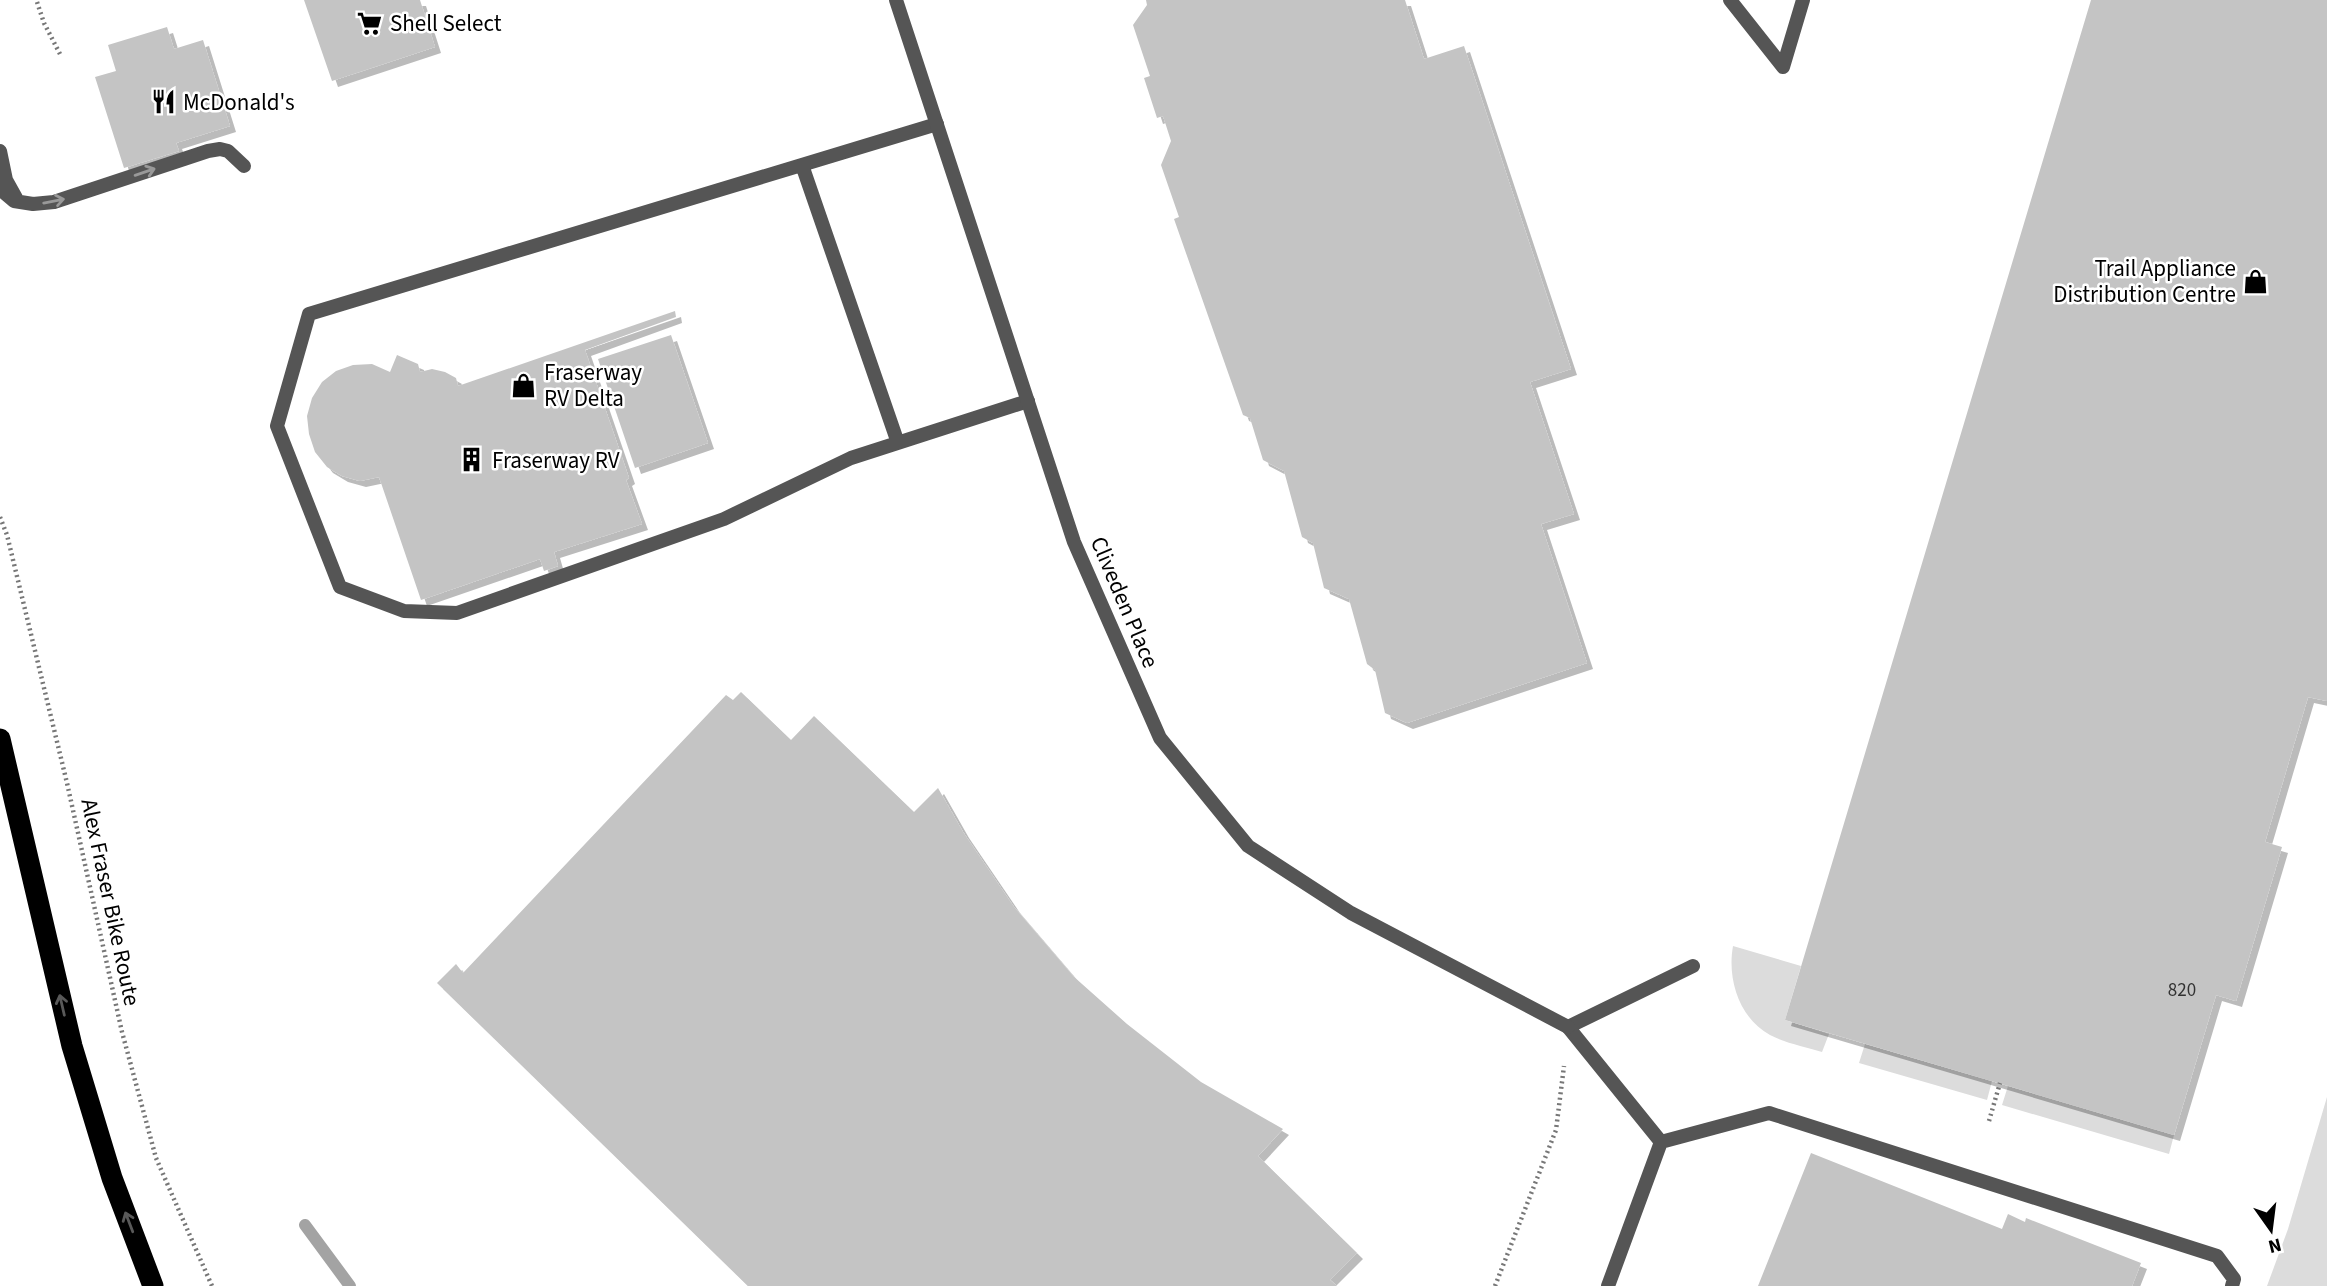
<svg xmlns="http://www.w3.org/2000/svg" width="2327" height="1286" viewBox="0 0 2327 1286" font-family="'Source Sans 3',sans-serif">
<defs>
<filter id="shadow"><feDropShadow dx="6" dy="6" stdDeviation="0" flood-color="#0004"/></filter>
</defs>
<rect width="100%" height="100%" fill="#fff"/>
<path fill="#dcdcdc" d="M1733 946 1801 966 1785 1020 1829 1034 1822 1052C1806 1047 1785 1043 1770 1035 1739 1018 1727 979 1733 946Z
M1865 1044 1992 1081 1987 1100 1859 1063Z
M2008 1086 2174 1135 2169 1154 2002 1105Z
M2327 1097V1286H2267L2288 1229Z"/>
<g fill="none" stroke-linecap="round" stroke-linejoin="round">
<path stroke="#a3a3a3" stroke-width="12" d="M305 1225 350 1286"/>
</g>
<path fill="#c4c4c4" filter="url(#shadow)" d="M304 0H420L435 47 332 81Z
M1146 0H1405L1424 59 1464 46 1571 369 1530 382 1574 514 1541 524 1587 663 1407 723 1385 713 1375 670 1367 664 1349 599 1324 588 1313 543 1302 537 1284 471 1263 460 1250 418 1243 415 1174 219 1179 217 1161 165 1171 141 1163 116 1157 118 1144 78 1150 76 1133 25 1147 5Z
M2091 0H2327V701L2308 697 2265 842 2282 847 2236 1001 2216 995 2174 1135 1785 1020Z
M167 27 174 49 203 40 230 126 176 143 179 151 124 168 95 77 116 71 108 45Z
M675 311 676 317 585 350 629 478 626 480 642 524 554 552 558 566 544 571 540 559 421 600 379 477 360 481 342 476 327 467 315 452 309 434 307 416 312 398 322 382 336 371 353 365 372 364 390 372 397 355 418 364 420 372 432 369 445 372 456 378 458 386Z
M671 335 708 443 635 468 598 359Z
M741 692 791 740 814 716 914 812 938 788 963 832 1014 907 1073 976 1127 1024 1201 1082 1283 1129 1258 1156 1357 1253 1330 1280 1337 1286H748L437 983 456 964 463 973 726 695 733 700Z
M1811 1153 2002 1229 2008 1214 2025 1222 2026 1218 2141 1263 2132 1286H1758Z"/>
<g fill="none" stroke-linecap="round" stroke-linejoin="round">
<path stroke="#777" stroke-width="4.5" stroke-dasharray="2 3.5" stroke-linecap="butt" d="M37 2 44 23 60 54
M0 517 7 535 67 783 122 1032 156 1158 212 1286
M1989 1121 2000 1083
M1495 1286 1556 1130 1564 1066"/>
<path stroke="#555" stroke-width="14" d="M1730 0 1783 67 1803 0
M937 124 309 314 277 426 340 587 404 611 457 613 724 519 851 458 1028 401
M0 151 6 180 16 198
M802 165 898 443
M0 189 14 201 33 204 54 202 208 151 220 149 228 151 244 166
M1661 1142 1769 1113 2217 1256 2234 1279 2232 1286
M1661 1142 1568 1027 1693 966
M1608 1286 1661 1142"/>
<path stroke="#555" stroke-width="14" d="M896 0 1074 542 1160 738 1248 846 1351 913 1568 1027"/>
<path stroke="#000" stroke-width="21" d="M0 739 72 1046 112 1178 153 1286"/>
</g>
<defs><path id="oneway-shaft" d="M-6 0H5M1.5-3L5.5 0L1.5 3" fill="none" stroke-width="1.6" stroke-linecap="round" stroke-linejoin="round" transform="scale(1.75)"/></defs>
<g stroke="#999">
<use href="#oneway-shaft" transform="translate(145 172) rotate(-19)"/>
<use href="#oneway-shaft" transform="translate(54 201) rotate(-11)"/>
</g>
<g stroke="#595959">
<use href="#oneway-shaft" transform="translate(62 1005) rotate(-103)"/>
<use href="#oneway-shaft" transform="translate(129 1222) rotate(-111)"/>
</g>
<defs>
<symbol id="supermarket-bare" viewBox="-9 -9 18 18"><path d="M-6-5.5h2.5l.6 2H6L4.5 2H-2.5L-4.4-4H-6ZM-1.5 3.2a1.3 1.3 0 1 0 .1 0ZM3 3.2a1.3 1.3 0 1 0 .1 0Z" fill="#000" stroke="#fff" stroke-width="2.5" paint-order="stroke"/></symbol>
<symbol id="restaurant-bare" viewBox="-9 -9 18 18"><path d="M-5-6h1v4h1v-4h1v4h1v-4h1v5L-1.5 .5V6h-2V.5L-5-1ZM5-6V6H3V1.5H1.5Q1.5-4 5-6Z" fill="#000" stroke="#fff" stroke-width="2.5" paint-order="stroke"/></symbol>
<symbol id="shop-bare" viewBox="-9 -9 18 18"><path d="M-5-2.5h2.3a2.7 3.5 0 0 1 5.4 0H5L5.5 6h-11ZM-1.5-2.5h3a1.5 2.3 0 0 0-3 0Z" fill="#000" stroke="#fff" stroke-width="2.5" paint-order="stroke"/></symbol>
<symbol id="building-bare" viewBox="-9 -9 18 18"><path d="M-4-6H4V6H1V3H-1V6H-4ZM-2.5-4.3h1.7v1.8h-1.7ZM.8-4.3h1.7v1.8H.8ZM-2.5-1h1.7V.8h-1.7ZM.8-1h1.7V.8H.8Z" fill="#000" stroke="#fff" stroke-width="2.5" paint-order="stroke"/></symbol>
</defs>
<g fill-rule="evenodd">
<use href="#supermarket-bare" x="352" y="6" width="35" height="35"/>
<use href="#restaurant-bare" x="146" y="84" width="35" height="35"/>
<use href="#shop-bare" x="2238" y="264" width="35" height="35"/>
<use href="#shop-bare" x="506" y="368" width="35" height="35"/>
<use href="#building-bare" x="454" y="442" width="35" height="35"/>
</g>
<g text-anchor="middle" stroke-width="5" stroke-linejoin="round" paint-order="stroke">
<g font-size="19" fill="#313131">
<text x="2182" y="996">820</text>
</g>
<g font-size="23" fill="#000" stroke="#fff" text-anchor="start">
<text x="390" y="31">Shell Select</text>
<text x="183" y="110">McDonald's</text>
<text x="2236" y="276" text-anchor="end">Trail Appliance<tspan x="2236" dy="26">Distribution Centre</tspan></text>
<text x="544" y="380">Fraserway<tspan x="544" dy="26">RV Delta</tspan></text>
<text x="492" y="468">Fraserway RV</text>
</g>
<g font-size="23" fill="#000" stroke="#fff">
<text transform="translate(1125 602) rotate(67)" y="8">Cliveden Place</text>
<text transform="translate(111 902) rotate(78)" y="8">Alex Fraser Bike Route</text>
</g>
</g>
<g transform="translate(2271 1230) rotate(166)" stroke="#ffffff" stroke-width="5" paint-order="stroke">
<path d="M0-5L12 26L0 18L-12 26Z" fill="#000000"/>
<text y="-10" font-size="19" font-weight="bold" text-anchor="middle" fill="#000000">N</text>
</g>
</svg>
